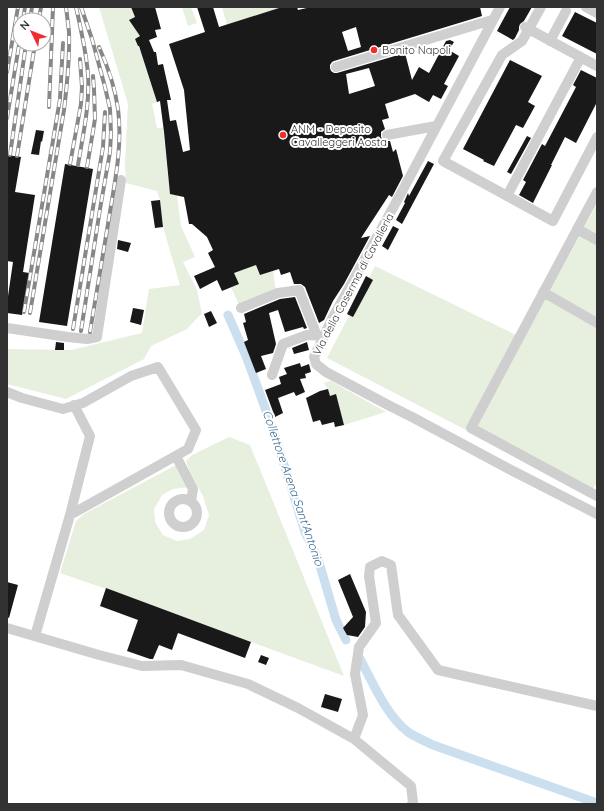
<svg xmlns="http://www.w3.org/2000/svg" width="604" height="811" viewBox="0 0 604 811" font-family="Quicksand,sans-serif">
<rect width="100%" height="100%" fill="#fff"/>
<path fill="#e7efdf" d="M99 7H131L135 17 129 20 145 34 135 39 142 55 157 102 152 104 157 128H163L170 194 177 195 181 226 195 257 183 262 197 290 202 314 199 316 187 329 151 346 144 359 66 399 7 384V349L71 350 142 333 149 289 180 285 163 227 160 200 157 191 126 183 125 164 128 104Z
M182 7H191L197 23 188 26Z
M222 7H282L227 25Z
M597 204V482L593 489 477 426Z
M258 264 260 275 273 271 276 291 239 305 231 287 238 284 234 273Z
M375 266 516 335 466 430 327 358Z
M331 381 386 412 344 425 335 395 330 396 328 389 324 383Z
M229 437 250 445 344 676C249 642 155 605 60 573L76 521 84 514 176 465 189 487 173 489 162 495 154 509 155 522 163 535 177 541 190 539 204 530 209 515 203 496 190 472 186 461 192 455Z"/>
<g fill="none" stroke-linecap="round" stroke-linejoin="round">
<path stroke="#cbdfef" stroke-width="9" d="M228 315 246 356 260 394 276 439 305 532 318 559 336 620 346 640
M360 659C373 683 386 715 408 732 415 737 425 741 433 745L597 803"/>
</g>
<path fill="#191919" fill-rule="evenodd" d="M131 7H155L161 29 155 30 157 37 149 40 154 52H156L158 65 163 64 171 100H167L170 121 176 120 183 152 190 150 184 90 169 44 205 32 197 7H213L219 27 282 7H297L298 10 311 7H480L482 16 334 61 332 62 330 65V68L331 71 334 73H337L405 53 412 80 419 67 429 73 446 41 450 40 454 42 449 50 459 56 444 84 448 86 441 99 433 95 429 102 415 94 385 104 389 118 382 120 385 129 381 132V137L384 141H390L393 152 396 149 403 176 392 197 389 195 361 238 370 236 344 284 333 301 324 320 319 323 305 287 301 284H294L290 272 281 275 279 269 260 275 256 265 234 273 239 284 222 291 217 280 200 289 194 276 215 267 208 253 213 250 207 237 192 224H189L184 197 170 194 164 132 160 101 157 102 139 46H138L135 39 140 36 129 20 135 17ZM356 27 361 47 348 51 342 32ZM369 68 375 86 349 94 346 74Z
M510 7H532L524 21 520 24 519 27V30L515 38 513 40 497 31Z
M575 12 597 23V54L562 36Z
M510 60 542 76 528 102 535 106 523 128 516 125 494 166 483 161 484 160 463 149Z
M581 70 597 78V102L576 143 565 137 551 165H552L533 203 519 195 526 182 523 180 542 144 545 146 576 87 573 85Z
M36 130 44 131 42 142 41 141 39 155 31 154Z
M527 136 531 138 511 174 507 172Z
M7 155 21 157 15 192 35 195 23 272 29 273 22 315 7 313V303L13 262 7 261Z
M428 161 434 164 402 224 396 220 405 203 404 202 408 193 409 196Z
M65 164 93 169 67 326 39 322Z
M160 200 163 227 155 228 151 201Z
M393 226 399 229 388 250 382 246Z
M118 240 131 243 128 252 117 249Z
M366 276 373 280 353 317 347 314Z
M295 297 307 328 304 329 303 327 285 332 278 310 269 313 276 344 273 353 261 356 266 369 256 373 244 342 248 340 243 323 246 322 244 314 280 299Z
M133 308 144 310 141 325 130 322Z
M211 311 217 323 209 327 204 314Z
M56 342 64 343V350H55Z
M307 342 309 350 294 354 292 348Z
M300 363 301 367 309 364 311 372 305 374 306 378 300 379 305 392 296 396 294 392 278 398 283 413 275 417 265 390 281 384 279 377 287 374 284 368Z
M328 389 330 396 336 394 344 425 335 427 334 422 322 425 320 420 313 422 306 398 320 391Z
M350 574 366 612 365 627 358 637 347 635 343 628 353 617 338 580Z
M7 582 18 585 9 618 7 617Z
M106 588 251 642 245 658 178 633 172 650 159 645 153 659H150L127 651 138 620 100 606Z
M261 655 269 658 266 665 258 662Z
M325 694 342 699 338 712 321 707Z"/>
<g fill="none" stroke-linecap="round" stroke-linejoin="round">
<path stroke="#cfcfcf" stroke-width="10" d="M500 7 406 184 332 319 314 357 316 364 326 372 390 406 412 417 511 470 597 514
M541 7 522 41 502 55 443 161 553 221 597 137
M586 7 597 13
M525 27 597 66
M550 41 566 11
M336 67 492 20
M387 135 436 126
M597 192 471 428 597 496
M507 196 581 57
M577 229 597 240
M543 292 597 323
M241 308 278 293 299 290 317 336
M7 328 68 337 87 339 97 337 121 180
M272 375 283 344 307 335 323 336
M7 392 22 398 63 409 83 403 131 376 158 367 196 430 188 449 70 515 35 636
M176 456 193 489 191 501
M169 513a14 14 0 1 1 28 0a14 14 0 1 1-28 0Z
M70 515 90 436 74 405
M7 628 99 655 142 666 181 665 248 684 298 708 354 739 411 786 413 802 412 804
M354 739 363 715 355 674 359 647 376 623 369 576 370 567 382 561 391 565 398 615 438 670 597 706"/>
<defs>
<path id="rail" d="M76 7C81 29 86 51 88 74 90 104 83 135 78 165
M81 7 92 39 105 87 110 109 111 133 110 152 100 209 81 331
M23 20 25 7
M30 20 32 7
M39 20 41 7
M7 72 18 7
M49 107 53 7
M7 118 20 39
M10 155 26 44
M17 156 35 44
M70 164 81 104 82 87 80 59
M87 167 95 119 94 89 93 76
M24 312 60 99 63 43
M30 313 64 110C67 85 70 58 69 32 68 24 67 15 66 7
M73 329 103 147 105 112
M90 332C96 296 102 260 108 224 114 186 123 147 118 109 115 87 108 67 99 47"/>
</defs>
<use href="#rail" stroke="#878787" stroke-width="4"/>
<use href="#rail" stroke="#fff" stroke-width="2.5" stroke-dasharray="8" stroke-linecap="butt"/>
</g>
<g fill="#ef2d2f" stroke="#fff" stroke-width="1.5">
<circle cx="374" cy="50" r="4"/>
<circle cx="283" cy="135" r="4"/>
</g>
<g text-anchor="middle" stroke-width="4" stroke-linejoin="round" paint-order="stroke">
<g font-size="11" fill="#323232" stroke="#fff" text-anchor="start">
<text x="382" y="54">Bonito Napoli</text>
<text x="291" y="133">ANM - Deposito<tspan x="291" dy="13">Cavalleggeri Aosta</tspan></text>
</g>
<g font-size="11" fill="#323232" stroke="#fff">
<text transform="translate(353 284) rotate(-62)" y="4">Via della Caserma di Cavalleria</text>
</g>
<g font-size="12" font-style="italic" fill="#3a6e99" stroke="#fff">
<text transform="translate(293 488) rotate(71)" y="4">Collettore Arena Sant'Antonio</text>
</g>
</g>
<rect width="604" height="811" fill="none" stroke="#323232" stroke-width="16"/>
<g transform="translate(32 32) rotate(313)"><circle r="19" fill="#ffffff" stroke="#adadad"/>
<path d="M0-3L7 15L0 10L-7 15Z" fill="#ef2d2f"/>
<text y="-6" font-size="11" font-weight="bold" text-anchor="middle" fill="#323232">N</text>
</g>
</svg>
